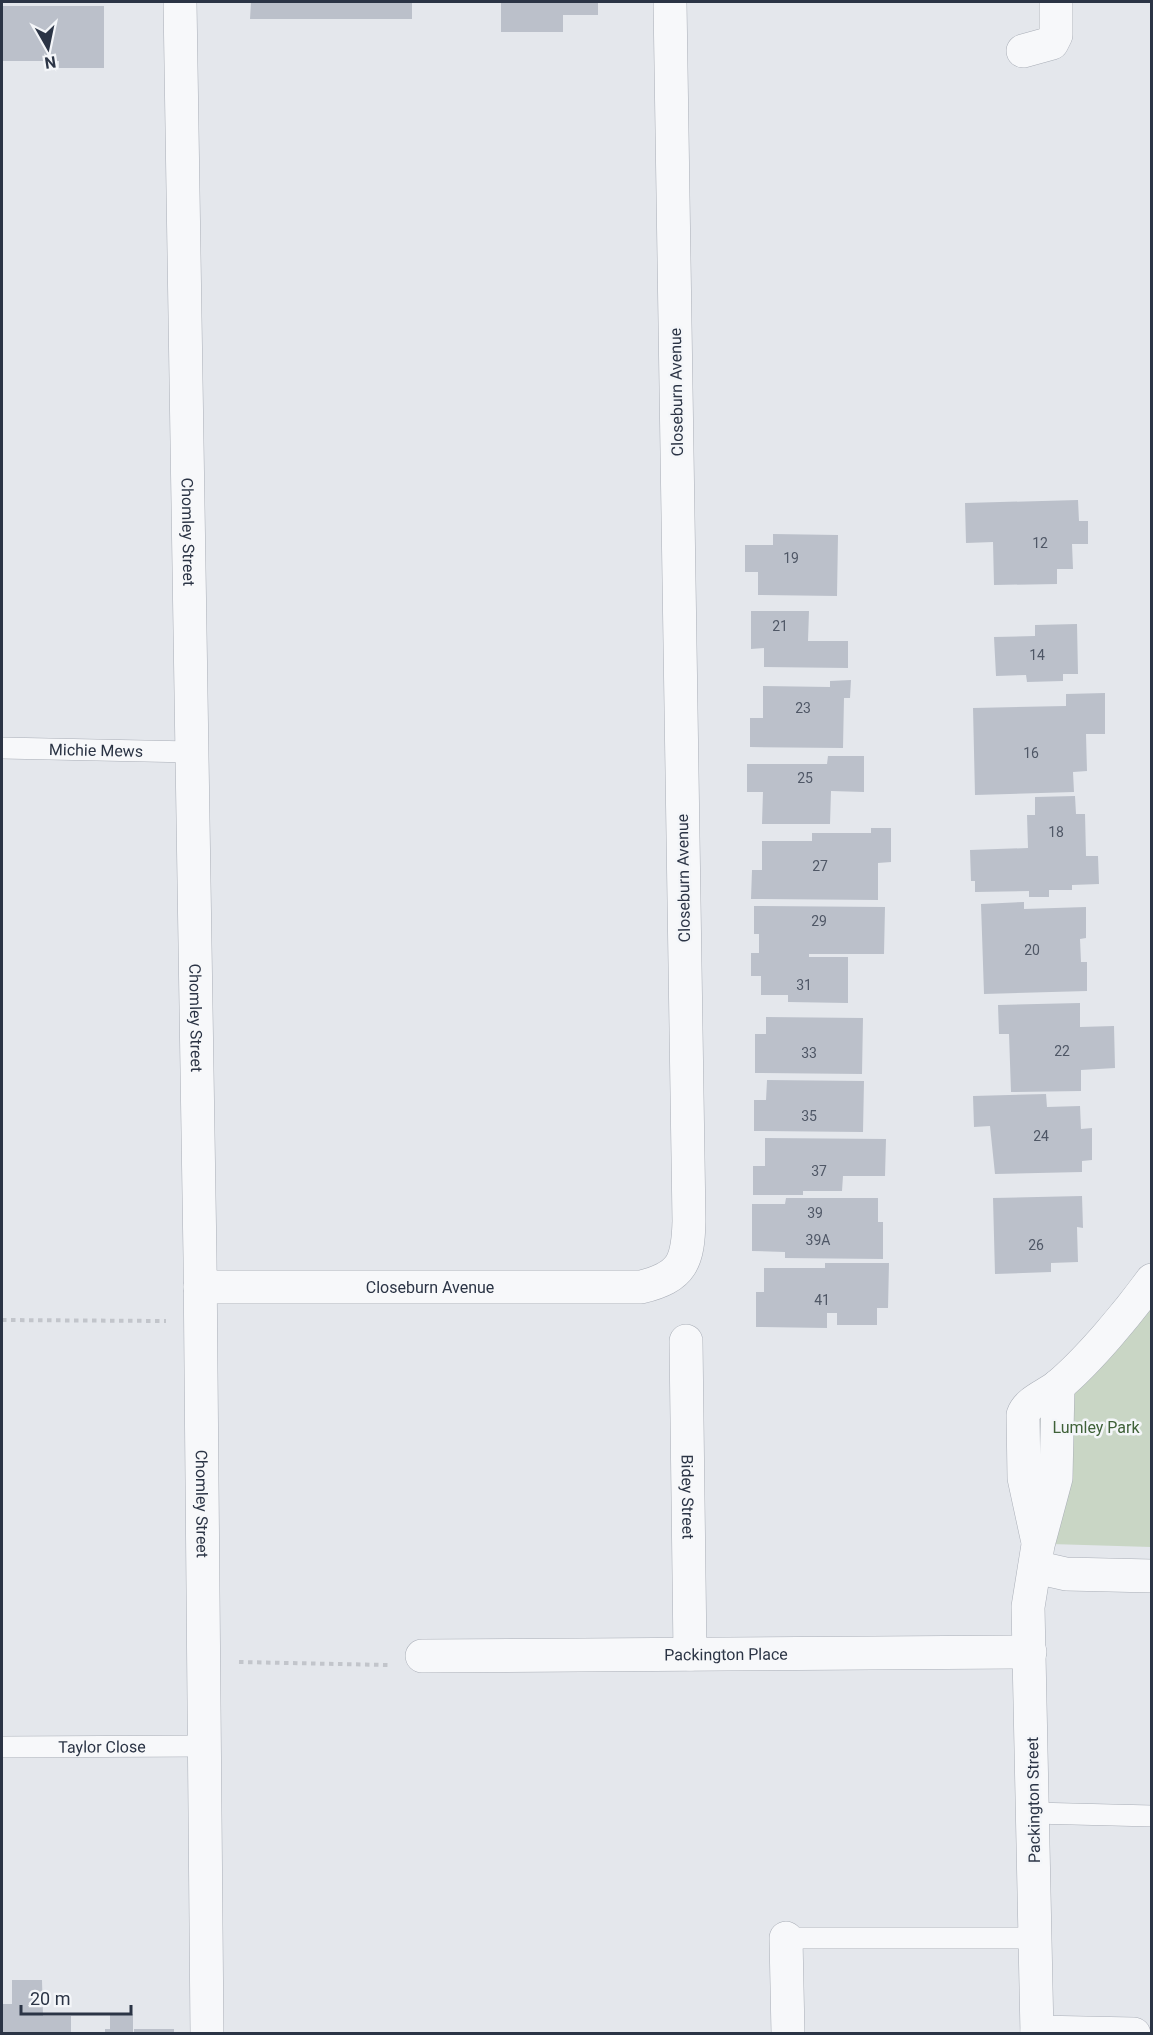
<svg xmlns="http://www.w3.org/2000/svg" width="1153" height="2035" viewBox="0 0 1153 2035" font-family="Roboto,sans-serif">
<rect width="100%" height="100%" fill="#e4e7ec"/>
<path fill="#c9d6c5" d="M1151 1265V1547L1051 1544 1038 1406Z"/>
<path fill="#bbc0ca" d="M251 2H412V19H250Z
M501 2H598V15H563V32H501Z
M2 6H104V68H59V61H2Z
M1078 500 1079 521H1088V544H1072L1073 569H1057V584L994 585 993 542 966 543 965 503Z
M773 534 838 535 837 596 758 595V572H745V545H773Z
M751 611H809L808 641H848V668L764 667V648L751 649Z
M1077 624 1078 674H1063V681L1027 682 1026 675 996 676 994 637 1035 636V625Z
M851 680 850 698H844L843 748 750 747V718H763V686L830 687V681Z
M1105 693V734H1086L1087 771 1073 772 1074 792 975 795 973 708 1066 706V694Z
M828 756H864V792L831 791 830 824H762L763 792H747V764H827Z
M1075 796 1076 814H1085L1086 856H1098L1099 884 1072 885V890H1049V897H1029V891L975 892V881H971L970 850 1028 848 1027 815H1035V797Z
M871 828H891V862L878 863V900L751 899 752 870H762V841H812V833H871Z
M1024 902V909L1086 907V938L1080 939 1081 962H1087V991L984 994 981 904Z
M754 906 885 907 884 954H809V957H848V1003L788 1002V995H761V976H751V953H759V934H754Z
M1080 1003V1027L1114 1026 1115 1068 1081 1070V1091L1011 1092 1009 1034H999L998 1005Z
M766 1017 863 1018 862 1074 755 1073V1034H766Z
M767 1080 864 1081 863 1132 754 1131V1100H766Z
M1046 1094 1047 1107 1080 1106 1081 1129 1092 1128V1160L1082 1161V1172L995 1174 990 1126 974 1127 973 1096Z
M765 1138 886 1139 885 1176H843L842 1191H803V1195H753V1166H765Z
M1082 1196 1083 1228 1077 1227 1078 1262 1051 1263V1272L995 1274 993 1198Z
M786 1198H878V1222H883V1259L785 1258V1252L752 1251V1204H785Z
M825 1263H889L888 1308H877V1325H837V1313H827V1328L756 1327V1292H764V1268H825Z
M12 1980H42L43 2016H71V2034H2V2004H12Z
M110 2014H133V2034H105V2029H110Z
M134 2029H174V2034H134Z"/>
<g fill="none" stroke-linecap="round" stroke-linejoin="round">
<defs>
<g id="service">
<path id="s1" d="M2 748 192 752"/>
<path id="s2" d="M2 1747 204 1746"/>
<path d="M1033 1813 1152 1816"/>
<path d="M786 1938H1035"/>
</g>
<g id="minor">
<path id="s3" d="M180 2 200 1258 207 2034"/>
<path d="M1023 51 1052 43 1056 35V2"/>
<path id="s4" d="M200 1287H641C683 1277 688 1261 689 1221L670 2"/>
<path id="s5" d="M686 1341 690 1654"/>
<path d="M1037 1538 1024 1478 1023 1415C1028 1401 1047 1395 1058 1386 1089 1360 1128 1313 1152 1280"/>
<path d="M1035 1567 1066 1574 1152 1576"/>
<path id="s6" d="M422 1656 1030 1652"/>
<path d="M786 1938 788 2034"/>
<path d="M1037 2032 1134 2034"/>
<path d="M1037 2034 1028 1607 1038 1545 1056 1478 1058 1386"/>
</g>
</defs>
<use href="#service" stroke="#a9aeb7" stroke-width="22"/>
<use href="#minor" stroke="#a9aeb7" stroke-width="34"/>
<path stroke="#c2c5cb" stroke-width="4" stroke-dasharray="4.5 4.5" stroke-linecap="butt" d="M2 1320 166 1321
M239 1662 388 1665"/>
<use href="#service" stroke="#f7f8fa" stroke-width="21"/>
<use href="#minor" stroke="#f7f8fa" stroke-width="33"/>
</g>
<g text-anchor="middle" stroke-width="5" stroke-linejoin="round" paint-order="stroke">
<g font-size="14" fill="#4f5766">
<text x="1040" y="548">12</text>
<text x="791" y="563">19</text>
<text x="780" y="631">21</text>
<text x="1037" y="660">14</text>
<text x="803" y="713">23</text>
<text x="1031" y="758">16</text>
<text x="805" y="783">25</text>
<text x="1056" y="837">18</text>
<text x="820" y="871">27</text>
<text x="819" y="926">29</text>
<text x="1032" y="955">20</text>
<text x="804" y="990">31</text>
<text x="1062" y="1056">22</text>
<text x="809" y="1058">33</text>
<text x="809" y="1121">35</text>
<text x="1041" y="1141">24</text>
<text x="819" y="1176">37</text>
<text x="815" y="1218">39</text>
<text x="818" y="1245">39A</text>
<text x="1036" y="1250">26</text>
<text x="822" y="1305">41</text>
</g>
<g font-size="16" fill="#2b3445" stroke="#f4f6f9">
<text transform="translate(676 392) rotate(-91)" y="6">Closeburn Avenue</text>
<text dy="6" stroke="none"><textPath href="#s3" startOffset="530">Chomley Street</textPath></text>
<text dy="6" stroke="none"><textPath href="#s1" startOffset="94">Michie Mews</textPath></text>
<text transform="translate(683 878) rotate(-91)" y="6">Closeburn Avenue</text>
<text dy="6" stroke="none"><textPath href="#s3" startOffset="1016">Chomley Street</textPath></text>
<text dy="6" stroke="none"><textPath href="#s4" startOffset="230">Closeburn Avenue</textPath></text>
<text dy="6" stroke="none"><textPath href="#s5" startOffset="156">Bidey Street</textPath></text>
<text dy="6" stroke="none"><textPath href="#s3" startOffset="1502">Chomley Street</textPath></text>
<text dy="6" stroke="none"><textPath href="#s6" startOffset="304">Packington Place</textPath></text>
<text dy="6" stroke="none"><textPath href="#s2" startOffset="100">Taylor Close</textPath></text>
<text transform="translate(1033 1800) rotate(-91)" y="6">Packington Street</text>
</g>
<g font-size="16" fill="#3f6138" stroke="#f4f6f9">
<text x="1096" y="1433">Lumley Park</text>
</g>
</g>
<rect width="1153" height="2035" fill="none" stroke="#2b3445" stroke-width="6"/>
<g transform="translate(48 48) rotate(171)" stroke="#f4f6f9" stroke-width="4.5" paint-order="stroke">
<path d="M0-4.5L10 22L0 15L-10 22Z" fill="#2b3445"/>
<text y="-9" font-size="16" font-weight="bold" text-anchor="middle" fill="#2b3445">N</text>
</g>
<path d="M21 2005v9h110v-9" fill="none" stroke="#2b3445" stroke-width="3"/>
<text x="30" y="2005" font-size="18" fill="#2b3445" stroke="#f4f6f9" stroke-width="4.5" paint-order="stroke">20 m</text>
</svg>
